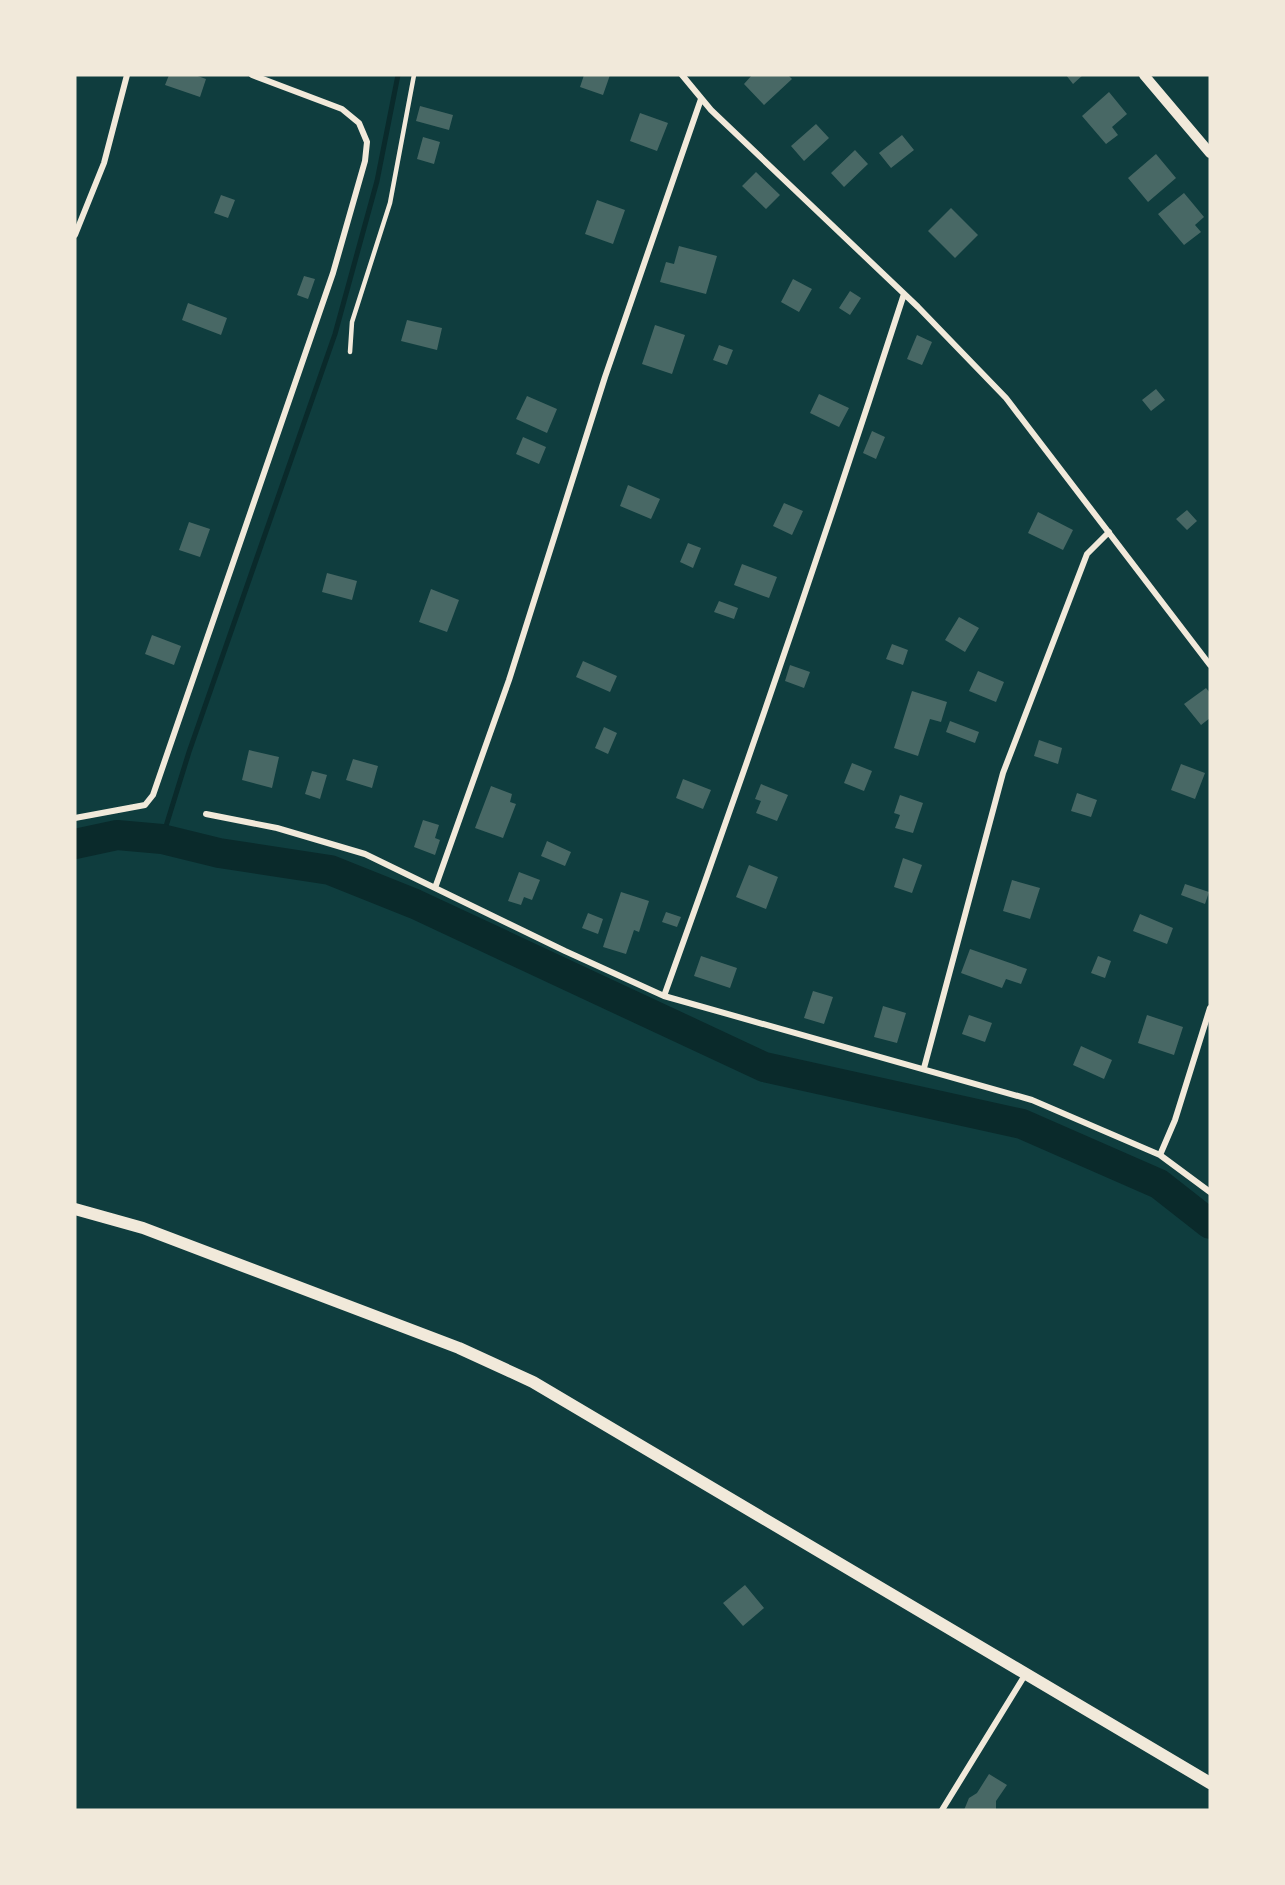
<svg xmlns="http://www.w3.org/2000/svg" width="1285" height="1885" viewBox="0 0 1285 1885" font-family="'Sofia Sans Condensed',sans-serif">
<rect width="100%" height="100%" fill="#0f3d3e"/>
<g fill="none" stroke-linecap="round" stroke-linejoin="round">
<path stroke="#0a2a2b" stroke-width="5" d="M162 839 189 752 335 334 377 181 398 75"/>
<path stroke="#0a2a2b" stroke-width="30" d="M75 844 117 835 162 839 219 853 330 870 415 904 764 1067 1022 1124 1159 1184 1210 1224"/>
</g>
<path fill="#486865" d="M169 75H195L206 79 200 97 165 85Z
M584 75H610L603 95 580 87Z
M752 75H788L792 79 764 105 744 84Z
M1066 75H1083L1073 84Z
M1109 92 1127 114 1112 127 1118 135 1106 144 1082 116Z
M420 106 453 115 449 130 416 121Z
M640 113 668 123 657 151 630 141Z
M816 124 829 138 804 161 791 146Z
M902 135 914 150 891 168 879 153Z
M423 137 440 142 434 164 417 159Z
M855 150 868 164 844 187 831 173Z
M1156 154 1176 178 1148 202 1128 178Z
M756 172 780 195 766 209 742 186Z
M1184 193 1204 217 1195 225 1201 232 1184 245 1158 214Z
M221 195 235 200 228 218 214 213Z
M597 200 625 210 613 244 585 234Z
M951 208 978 235 955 258 928 231Z
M679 246 717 256 706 294 660 282 666 262 674 264Z
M304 276 315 279 308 299 297 295Z
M793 279 812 289 799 312 781 302Z
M850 291 861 298 850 315 839 308Z
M188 303 227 318 221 335 182 320Z
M407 320 442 328 437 350 401 341Z
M655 325 685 335 672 374 642 364Z
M917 335 932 342 922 365 907 359Z
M719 345 733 350 727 365 713 360Z
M1156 389 1165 400 1151 411 1142 400Z
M819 394 849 408 839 427 810 413Z
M527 396 557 409 547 433 516 419Z
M872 431 885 437 876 459 863 453Z
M523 437 546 447 539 464 516 454Z
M628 485 660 499 651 519 620 506Z
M784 503 803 511 792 535 773 526Z
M1187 510 1197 521 1187 530 1176 519Z
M1038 512 1073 530 1063 550 1028 533Z
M189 522 210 529 200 557 179 550Z
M688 543 701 548 693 568 680 562Z
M742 564 777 577 769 598 734 585Z
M327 573 357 581 352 600 322 592Z
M431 589 459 600 447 632 419 622Z
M719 601 738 608 734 619 714 612Z
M959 617 979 628 965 652 945 640Z
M152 635 181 646 174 665 145 654Z
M892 644 908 650 903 665 886 659Z
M583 661 617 676 610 692 576 677Z
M790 665 810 672 804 688 785 681Z
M978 671 1004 682 996 702 969 691Z
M1206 688 1210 693V718L1201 725 1184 704Z
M912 691 947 702 941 722 930 719 918 756 894 748Z
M950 721 979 732 975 743 946 732Z
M604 727 617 733 608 754 595 748Z
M1039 740 1062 748 1058 764 1034 756Z
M249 750 279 757 272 788 242 780Z
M353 759 378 766 372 788 346 780Z
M852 763 872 771 864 791 844 783Z
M1181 764 1205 773 1195 799 1171 790Z
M312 771 327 775 320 799 305 794Z
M683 779 711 790 703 809 676 798Z
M761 784 788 795 777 821 756 813 761 801 755 799Z
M491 786 512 794 510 802 516 804 503 838 475 828Z
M1077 793 1097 800 1091 817 1071 811Z
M900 795 923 803 913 833 895 828 900 815 894 813Z
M423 820 439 825 435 838 440 840 435 855 414 847Z
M547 841 571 852 565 866 541 856Z
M903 858 922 865 912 893 894 887Z
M749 865 778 877 766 909 736 897Z
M519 872 540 880 532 900 524 897 521 905 508 901Z
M1012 880 1040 888 1030 919 1003 911Z
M1185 884 1209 892 1205 904 1181 895Z
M621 892 649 901 639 932 634 930 626 954 603 947Z
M666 912 681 917 677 927 662 922Z
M588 913 603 919 598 934 582 928Z
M1140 914 1173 928 1167 944 1133 931Z
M970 949 1027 969 1021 984 1006 979 1002 988 961 973Z
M701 956 737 968 730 988 694 976Z
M1098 956 1111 961 1105 978 1091 973Z
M813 991 833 997 824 1024 804 1018Z
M883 1006 906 1013 897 1043 874 1037Z
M969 1015 992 1023 985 1042 962 1034Z
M1147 1015 1183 1027 1174 1055 1138 1043Z
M1081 1046 1112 1060 1104 1079 1073 1065Z
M745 1585 764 1608 743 1626 723 1603Z
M989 1774 1007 1785 996 1801V1810H964L969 1798 977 1793Z"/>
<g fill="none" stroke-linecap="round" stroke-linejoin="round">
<path stroke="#f1e9da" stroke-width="4.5" d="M350 352 352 322 390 203 414 75"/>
<path stroke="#f1e9da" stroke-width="6" d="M682 75 711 110 918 307 1006 398 1210 665
M75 235 104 163 127 75
M206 814 277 828 365 854 565 951 664 996 1032 1100 1160 1155 1210 1192
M75 818 145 805 153 795 333 273 365 161 367 142 359 123 342 109 252 75
M435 888 509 680 605 377 701 99
M664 996C748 763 828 529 904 294
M924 1068 1003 773 1087 554 1109 532
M1160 1155 1175 1120 1210 1008
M942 1810 1025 1675"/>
<path stroke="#f1e9da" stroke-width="10" d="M1144 75 1210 153"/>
<path stroke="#f1e9da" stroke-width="12" d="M75 1209 143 1228 459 1348 533 1382 1210 1783"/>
</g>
<rect width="1285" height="1885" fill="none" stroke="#f1e9da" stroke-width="153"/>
</svg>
